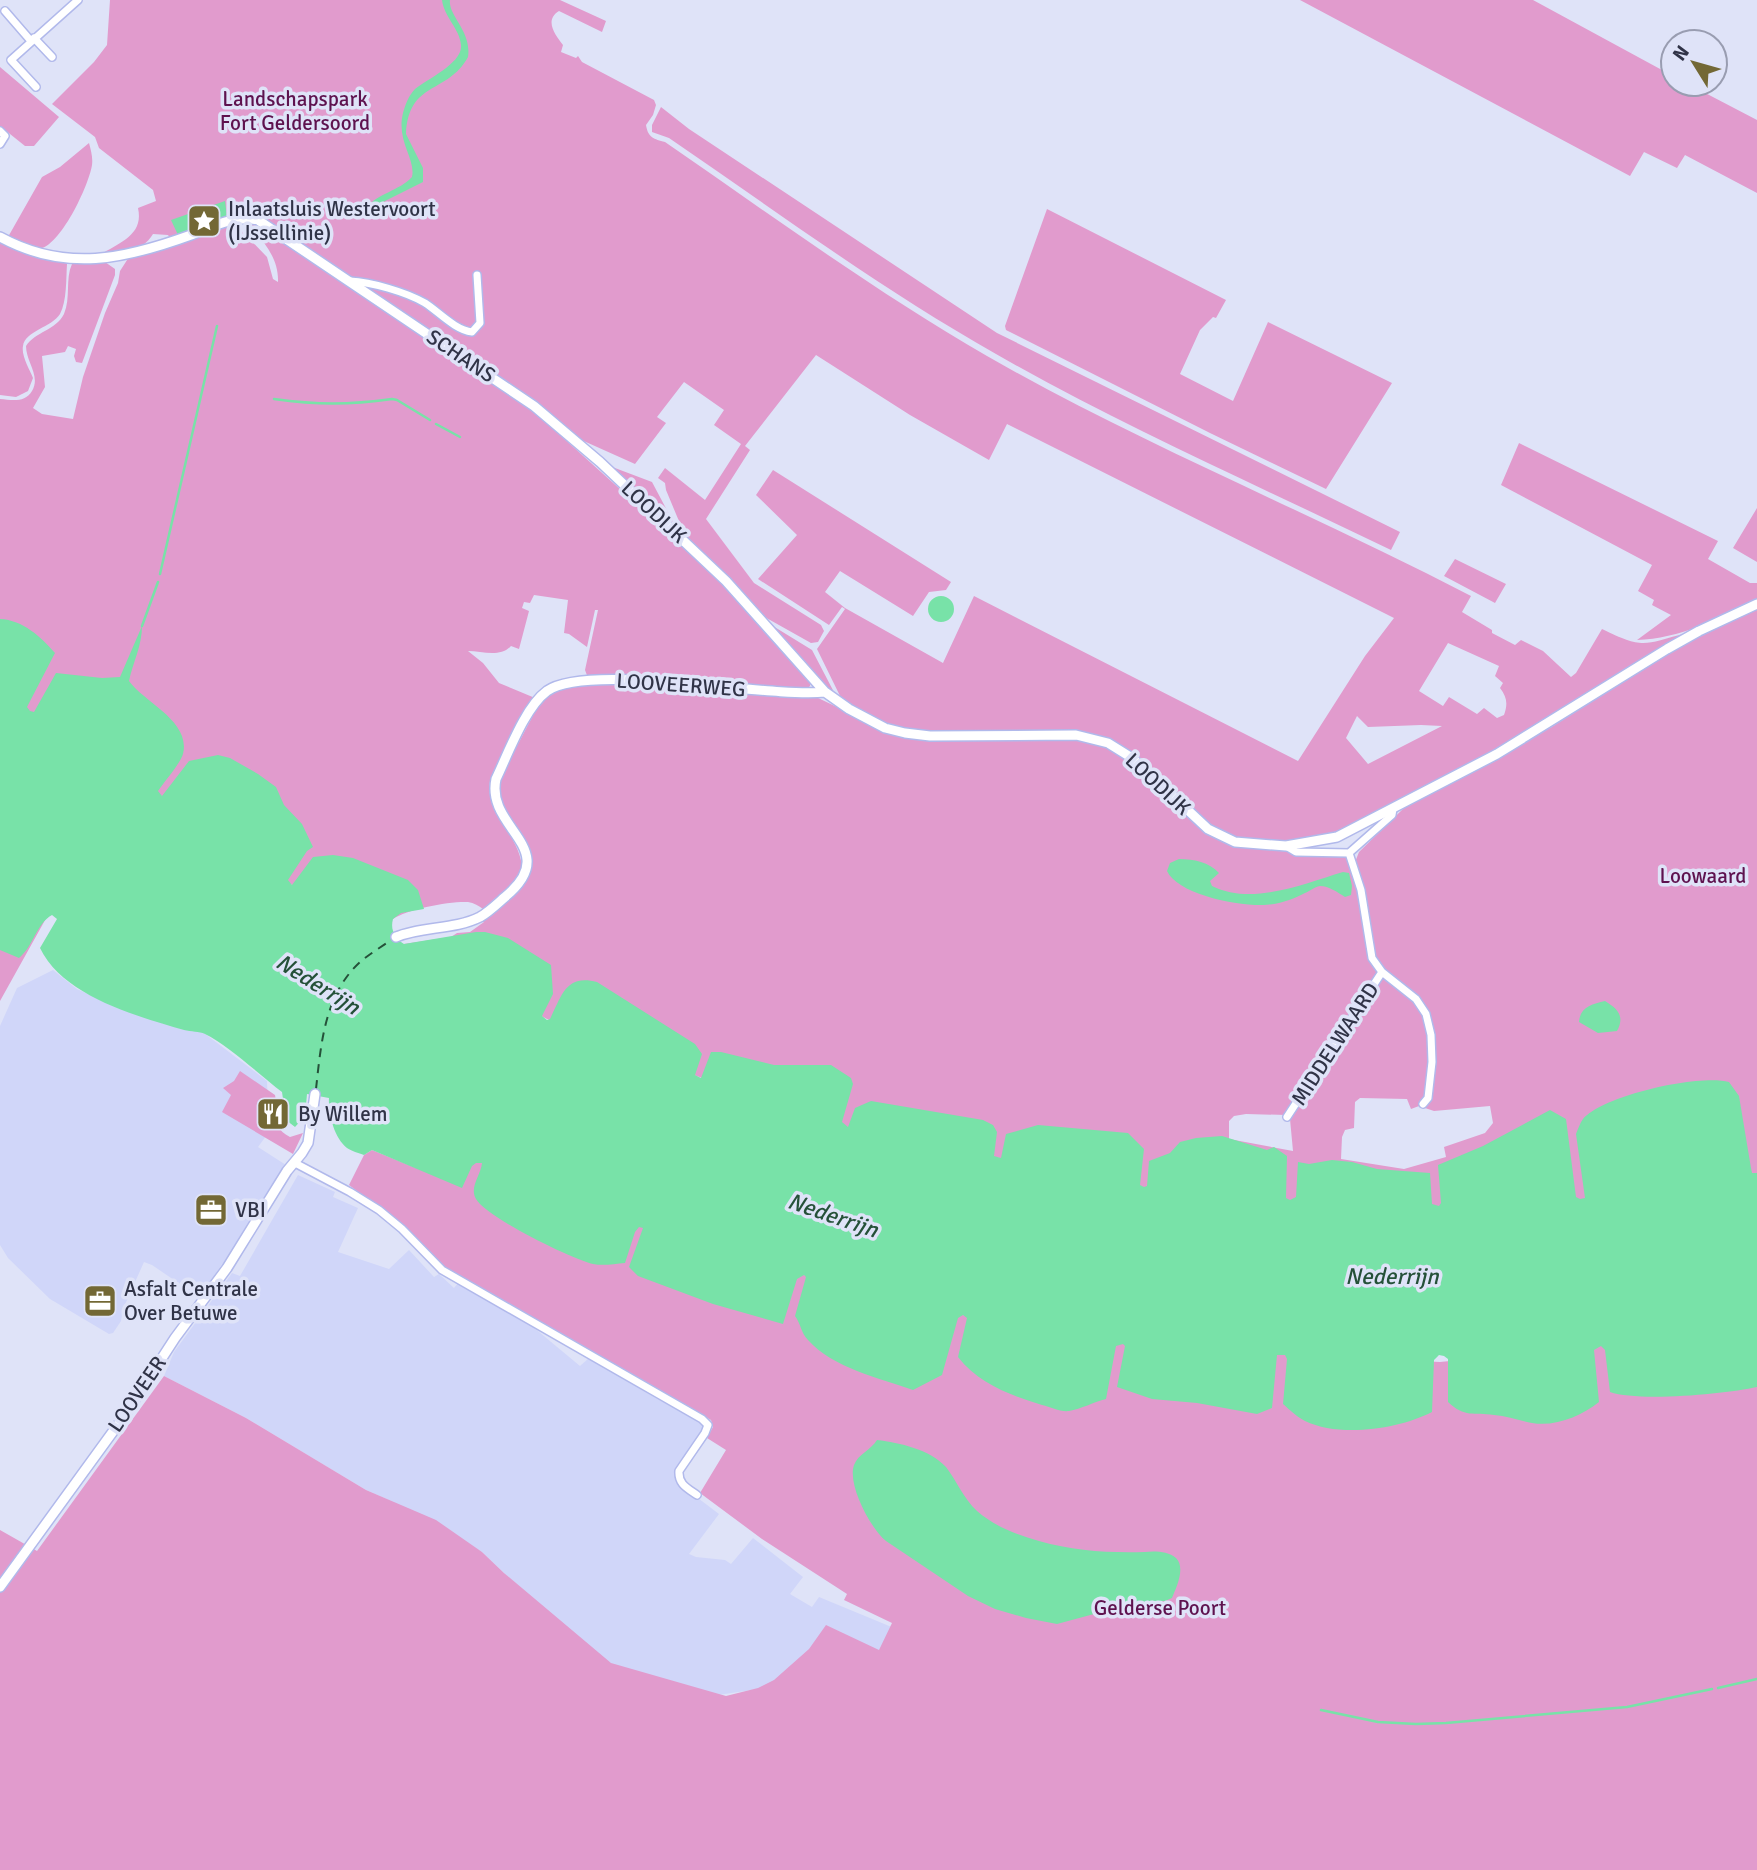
<svg xmlns="http://www.w3.org/2000/svg" width="1757" height="1870" viewBox="0 0 1757 1870" font-family="Signika,sans-serif">
<rect width="100%" height="100%" fill="#dfe3f8"/>
<path fill="#d0d6f9" d="M53 970 77 989 101 1000 181 1029 204 1033 267 1081 269 1132 258 1147 286 1165 253 1220 199 1297 152 1265 144 1262 123 1309 121 1321 113 1333 109 1334 50 1299 8 1258 0 1245V1026L17 988Z
M298 1175 335 1192 333 1197 358 1208 338 1252 389 1269 409 1250 434 1277 439 1274 454 1288 459 1282 521 1317 580 1366 589 1358 657 1399 700 1421 705 1426 704 1431 678 1468 682 1486 719 1514 689 1554 696 1557 725 1560 731 1564 753 1538 803 1577 790 1594 812 1607 819 1597 894 1628 883 1654 785 1685 718 1695 614 1668 504 1573 482 1552 391 1501 366 1490 246 1418 164 1376 174 1352 232 1273 240 1276Z"/>
<path fill="#e19bcd" fill-rule="evenodd" d="M110 0H560L606 21 602 32 559 11C544 20 555 35 563 45L561 52 576 58 578 56 582 62 654 100 656 105 653 115 646 125C648 138 654 139 665 142 771 215 876 292 987 356 1142 445 1312 513 1471 596L1462 612 1492 630V633L1515 645 1521 640 1543 651 1571 677 1576 673 1602 629C1643 649 1643 645 1686 633L1535 729 1337 835 1276 844 1235 838 1211 829 1102 737 1083 732 913 731 886 724 871 718 842 700 817 649 845 609 842 607 829 625 758 579 797 535 756 495 773 470 951 582 946 590 929 592 913 616 840 571 825 592 845 608 943 663 974 596 1298 761 1365 656 1394 618 1007 424 989 460 910 415 816 355 745 446 750 450 706 519 754 583 821 625 824 631 818 642 811 643 761 615 686 538 666 490 665 483 658 478 665 468 705 500 741 444 714 425 724 410 684 382 657 417 666 423 635 464 577 438 528 400 310 250C294 239 267 218 248 215 226 212 191 230 170 238L168 235 153 234C142 253 120 252 100 255 120 242 144 235 138 208L156 201 153 190 99 148 95 137 52 104 94 62 107 45ZM1448 643 1499 666 1495 676 1503 683 1500 688C1507 697 1508 704 1504 715L1497 718 1484 708 1477 714 1449 697 1443 706 1419 691ZM1357 716 1368 727 1421 725 1442 726 1368 764 1346 738Z
M1300 0H1533L1673 76V84H1688L1757 120V193L1685 155 1677 168 1644 152 1630 176Z
M0 67 59 117 34 146H25L0 126Z
M661 107 689 129 997 333 1400 532 1391 550C1259 486 1124 427 996 354 883 290 777 212 669 138L652 132V125Z
M89 143C91 150 93 158 92 165 89 185 60 248 38 249 27 250 17 242 8 237L42 177 60 167Z
M1047 209 1226 300 1216 318 1213 317 1200 330 1180 374 1233 401 1268 322 1392 383 1326 489 1210 433 1006 330 1005 326Z
M247 222H251L274 236 529 409 550 426 713 573 811 681 810 686 807 689 588 678 585 670 598 610H595L587 647 569 634 564 633 568 600 534 595 530 603 524 602 522 608 529 611 519 649 511 646C500 658 482 651 468 651L483 663 499 683 535 698 490 781C484 814 525 838 522 875L483 909C479 906 474 903 468 902 450 901 407 909 393 919L292 885 163 797 31 713 0 696V399C12 400 25 403 32 391 41 376 26 362 26 346 35 332 56 330 64 314 71 298 65 279 72 264L105 262 115 269V275L82 363 76 362 74 356 76 349 68 346 65 352 42 356 45 387 33 408 42 414 73 419 83 377 105 313 118 283 120 271 129 257 235 224 267 257 273 279 278 282C279 257 262 240 247 222Z
M0 240 66 262 67 264C66 279 67 301 60 314 52 327 25 331 23 346 21 356 30 370 33 378L28 391 16 397 0 395Z
M1519 443 1718 541 1708 559 1750 583H1757V600C1720 618 1679 639 1637 640L1671 615 1652 605 1654 600 1638 591 1652 565 1501 485Z
M607 465 652 482 678 531Z
M1757 508V562L1733 548Z
M1455 559 1506 584 1495 603 1444 576Z
M1757 607V1174L1580 1200 1439 1207 1288 1201 1143 1187 847 1127 702 1078 547 1019 404 944 451 937 457 933 470 932 484 922 478 921 523 886 528 878 530 859 500 804 497 784 540 702C563 682 594 683 622 682L816 697 885 730 1083 739 1101 743 1119 752 1213 835 1298 853 1342 856 1355 862 1359 852 1405 807 1550 728 1686 642ZM1360 1098 1407 1099 1411 1109 1419 1106 1434 1111 1490 1106 1493 1123 1485 1133 1444 1147 1446 1157 1404 1169 1341 1159 1342 1137 1345 1130 1354 1128 1355 1102ZM1246 1114 1287 1115 1290 1119 1293 1151 1229 1139V1121L1234 1116Z
M768 623 812 650 836 696H833Z
M0 884 49 913 0 1001Z
M240 1071 275 1095C279 1114 269 1126 290 1137L303 1133 293 1154 222 1112 231 1095 223 1088 234 1081Z
M429 1140 804 1275 963 1315 1123 1343 1286 1355 1440 1362 1757 1330V1870H0V1530L37 1551 164 1376 246 1418 366 1490 436 1520 482 1552 504 1573 611 1663 726 1696 758 1688 774 1680 809 1649 826 1625 879 1650 892 1623 844 1600 847 1594 762 1539 700 1493 726 1450 707 1438 713 1427 711 1420 454 1274 435 1259 395 1220 349 1185 364 1155 372 1150 416 1168Z"/>
<path fill="#78e2a8" d="M442 0H450C448 16 472 31 468 57 447 95 409 80 406 134L423 168V182L367 210 366 208C378 193 399 191 412 177 416 159 396 141 403 113 405 105 409 95 415 89 427 79 463 63 461 45 460 29 444 17 442 0Z
M225 201 227 217 178 235 171 220Z
M928 609a13 13 0 1 1 26 0a13 13 0 1 1-26 0Z
M0 619C23 620 41 637 55 653L27 707 30 711 34 712 56 673 102 678 120 677 142 626C142 646 133 662 129 681 145 703 191 721 183 754 180 764 164 782 158 791L162 796 189 761 218 755 230 758 258 774 276 787 284 805 302 824 313 847 307 851 288 880 292 885 313 857 333 855 353 858 408 880 418 890 424 909 401 913 393 919C390 930 395 938 404 944L476 932H485L508 938 551 965 553 994 542 1016 547 1020 550 1019C562 995 566 974 597 982L695 1044 702 1054 695 1075 701 1078 711 1052H721L774 1065H831L851 1078 853 1084 842 1122 848 1127 855 1108 871 1101 983 1120 993 1125 997 1132 994 1156 1001 1158 1006 1134 1038 1125 1128 1133 1144 1149 1140 1185 1144 1187 1147 1186 1149 1161 1170 1153 1180 1142 1196 1138 1222 1136 1267 1150 1274 1147 1287 1156 1286 1198 1290 1200 1296 1197 1298 1162 1309 1164 1332 1160 1352 1162 1377 1169 1430 1173 1432 1204 1439 1206 1441 1203 1438 1165 1483 1146 1550 1110 1566 1119 1576 1197 1580 1199 1585 1198 1576 1134C1578 1129 1580 1123 1583 1119 1604 1095 1699 1074 1729 1082L1739 1096 1751 1168 1752 1173H1757V1387C1727 1394 1638 1402 1610 1392L1605 1350 1601 1346 1594 1350 1599 1402C1581 1416 1556 1427 1532 1423 1520 1421 1507 1416 1494 1415 1473 1412 1465 1418 1448 1402V1359L1444 1356 1439 1355 1434 1360 1432 1412C1399 1429 1340 1438 1305 1421 1297 1417 1290 1410 1283 1404L1287 1359 1285 1355H1277L1272 1408 1257 1414 1197 1403 1152 1399 1117 1387 1125 1346 1123 1344 1116 1346 1106 1399C1094 1402 1081 1409 1069 1411 1060 1412 1051 1407 1042 1405 1010 1395 979 1384 958 1357L967 1318 963 1315 958 1318 942 1375 913 1390C879 1378 833 1368 808 1340 801 1333 801 1324 795 1316L806 1277 804 1275 797 1279 783 1324 713 1304 638 1276 629 1267 643 1228 639 1227 635 1232 625 1263C614 1264 603 1266 593 1264 571 1259 486 1217 476 1199 469 1187 481 1175 482 1163H476L472 1166 462 1188 372 1150 364 1155C359 1153 351 1151 347 1148 334 1138 328 1113 329 1098L307 1094 305 1116 295 1127 286 1120 282 1092C261 1076 228 1045 205 1034 199 1031 191 1032 184 1030 136 1016 63 996 40 948L57 919 52 915C36 924 33 947 19 958L0 950Z
M1179 859C1194 859 1209 862 1219 873L1210 881 1212 886C1252 906 1303 884 1343 872L1349 873 1352 886 1351 895 1345 897C1337 892 1329 886 1320 886 1314 887 1310 891 1305 893 1296 898 1284 902 1274 904 1249 909 1178 896 1167 871L1170 863Z
M1605 1001C1618 1009 1625 1016 1617 1031L1598 1033 1579 1022C1580 1007 1592 1004 1605 1001Z
M877 1440C900 1443 929 1449 946 1467 957 1481 963 1498 977 1511 994 1526 1017 1535 1039 1541 1074 1551 1108 1553 1145 1552 1154 1551 1168 1551 1176 1558 1186 1568 1176 1588 1172 1598L1165 1601 1131 1604 1057 1624 1026 1618 995 1609 968 1596 886 1541C871 1529 847 1485 854 1465 858 1454 871 1450 877 1440Z"/>
<g fill="none" stroke-linecap="round" stroke-linejoin="round">
<path stroke="#78e2a8" stroke-width="2.5" d="M274 399C317 405 349 405 392 399L397 400 430 420
M436 424 460 437
M160 574 217 326
M142 626 158 582
M1718 1688 1757 1679
M1321 1710 1378 1722 1416 1724 1446 1723 1627 1707 1712 1689"/>
<path stroke="#255139" stroke-width="2" stroke-dasharray="9 7" stroke-linecap="butt" d="M316 1089C321 1045 324 996 359 963 369 954 383 946 394 938"/>
<defs>
<path id="minor" d="M5 11 31 41
M34 38 52 57
M36 87 11 60 78 0
M0 131 5 136 0 144
M350 281C371 282 406 292 425 303 439 312 455 330 472 332L480 323 477 275
M1286 846 1296 852 1349 853 1392 815 1393 809
M1349 853 1361 890 1372 958 1382 972 1416 999 1426 1014 1431 1035 1432 1062 1428 1098 1423 1104
M1287 1117 1382 972
M295 1163 350 1192 379 1210 402 1229 442 1270 702 1419 708 1425 705 1433 679 1471C678 1484 687 1488 697 1495"/>
<path id="tertiary" d="M0 237C66 273 125 259 191 235 214 226 234 215 258 220L534 406 600 462 726 581 825 692 849 709 885 728 905 733 930 736 1076 735 1108 743 1132 758 1208 829 1235 842 1286 846 1337 837 1497 754 1667 649 1699 631 1757 604
M396 937C422 926 454 930 480 917 489 912 497 904 505 897 564 848 485 829 496 779 508 754 525 707 547 691 589 662 764 698 825 692
M0 1587 125 1415 175 1338 227 1268 287 1171 302 1153 308 1143 315 1094"/>
</defs>
<use href="#minor" stroke="#b1b9eb" stroke-width="10"/>
<use href="#tertiary" stroke="#b1b9eb" stroke-width="12"/>
<use href="#minor" stroke="#fff" stroke-width="7"/>
<use href="#tertiary" stroke="#fff" stroke-width="9"/>
</g>
<defs>
<symbol id="sight-square" viewBox="-11 -11 22 22"><rect x="-9" y="-9" width="18" height="18" rx="4" fill="#736835" stroke="#dfe3f8"/><path d="M0-6L1.8-2.2L6-1.7L2.9 1.2L3.7 5.4L0 3.3L-3.7 5.4L-2.9 1.2L-6-1.7L-1.8-2.2Z" fill="#fff"/></symbol>
<symbol id="restaurant-square" viewBox="-11 -11 22 22"><rect x="-9" y="-9" width="18" height="18" rx="4" fill="#736835" stroke="#dfe3f8"/><path d="M-5-6h1v4h1v-4h1v4h1v-4h1v5L-1.5 .5V6h-2V.5L-5-1ZM5-6V6H3V1.5H1.5Q1.5-4 5-6Z" fill="#fff"/></symbol>
<symbol id="office-square" viewBox="-11 -11 22 22"><rect x="-9" y="-9" width="18" height="18" rx="4" fill="#736835" stroke="#dfe3f8"/><path d="M-6-3h4V-5.5h4V-3h4V5H-6ZM-1-4.5V-3h2v-1.5ZM-6 0V1H6V0Z" fill="#fff"/></symbol>
</defs>
<g fill-rule="evenodd">
<use href="#sight-square" x="185" y="202" width="38" height="38"/>
<use href="#restaurant-square" x="254" y="1095" width="38" height="38"/>
<use href="#office-square" x="192" y="1191" width="38" height="38"/>
<use href="#office-square" x="81" y="1282" width="38" height="38"/>
</g>
<g text-anchor="middle" stroke-width="7" stroke-linejoin="round" paint-order="stroke">
<g font-size="21" fill="#5e124f" stroke="#dfe3f8">
<text x="295" y="106">Landschapspark<tspan x="295" dy="24">Fort Geldersoord</tspan></text>
<text x="1703" y="883">Loowaard</text>
<text x="1160" y="1615">Gelderse Poort</text>
</g>
<g font-size="21" fill="#303347" stroke="#dfe3f8" text-anchor="start">
<text x="228" y="216">Inlaatsluis Westervoort<tspan x="228" dy="24">(IJssellinie)</tspan></text>
<text x="298" y="1121">By Willem</text>
<text x="235" y="1217">VBI</text>
<text x="124" y="1296">Asfalt Centrale<tspan x="124" dy="24">Over Betuwe</tspan></text>
</g>
<g font-size="21" fill="#303347" stroke="#dfe3f8">
<text transform="translate(461 356) rotate(34)" y="7">SCHANS</text>
<text transform="translate(654 512) rotate(43)" y="7">LOODIJK</text>
<text transform="translate(681 685) rotate(4)" y="7">LOOVEERWEG</text>
<text transform="translate(1158 784) rotate(43)" y="7">LOODIJK</text>
<text transform="translate(1335 1044) rotate(-57)" y="7">MIDDELWAARD</text>
<text transform="translate(137 1394) rotate(-56)" y="7">LOOVEER</text>
</g>
<g font-size="23" font-style="italic" fill="#255139" stroke="#dfe3f8">
<text transform="translate(318 984) rotate(32)" y="8">Nederrijn</text>
<text transform="translate(833 1215) rotate(19)" y="8">Nederrijn</text>
<text x="1392" y="1284">Nederrijn</text>
</g>
</g>
<g transform="translate(1694 63) rotate(307)"><circle r="33" fill="#dfe3f8" stroke="#999db1" stroke-width="2"/>
<path d="M0-5L12 26L0 18L-12 26Z" fill="#736835"/>
<text y="-10" font-size="19" font-weight="bold" text-anchor="middle" fill="#303347">N</text>
</g>
</svg>
